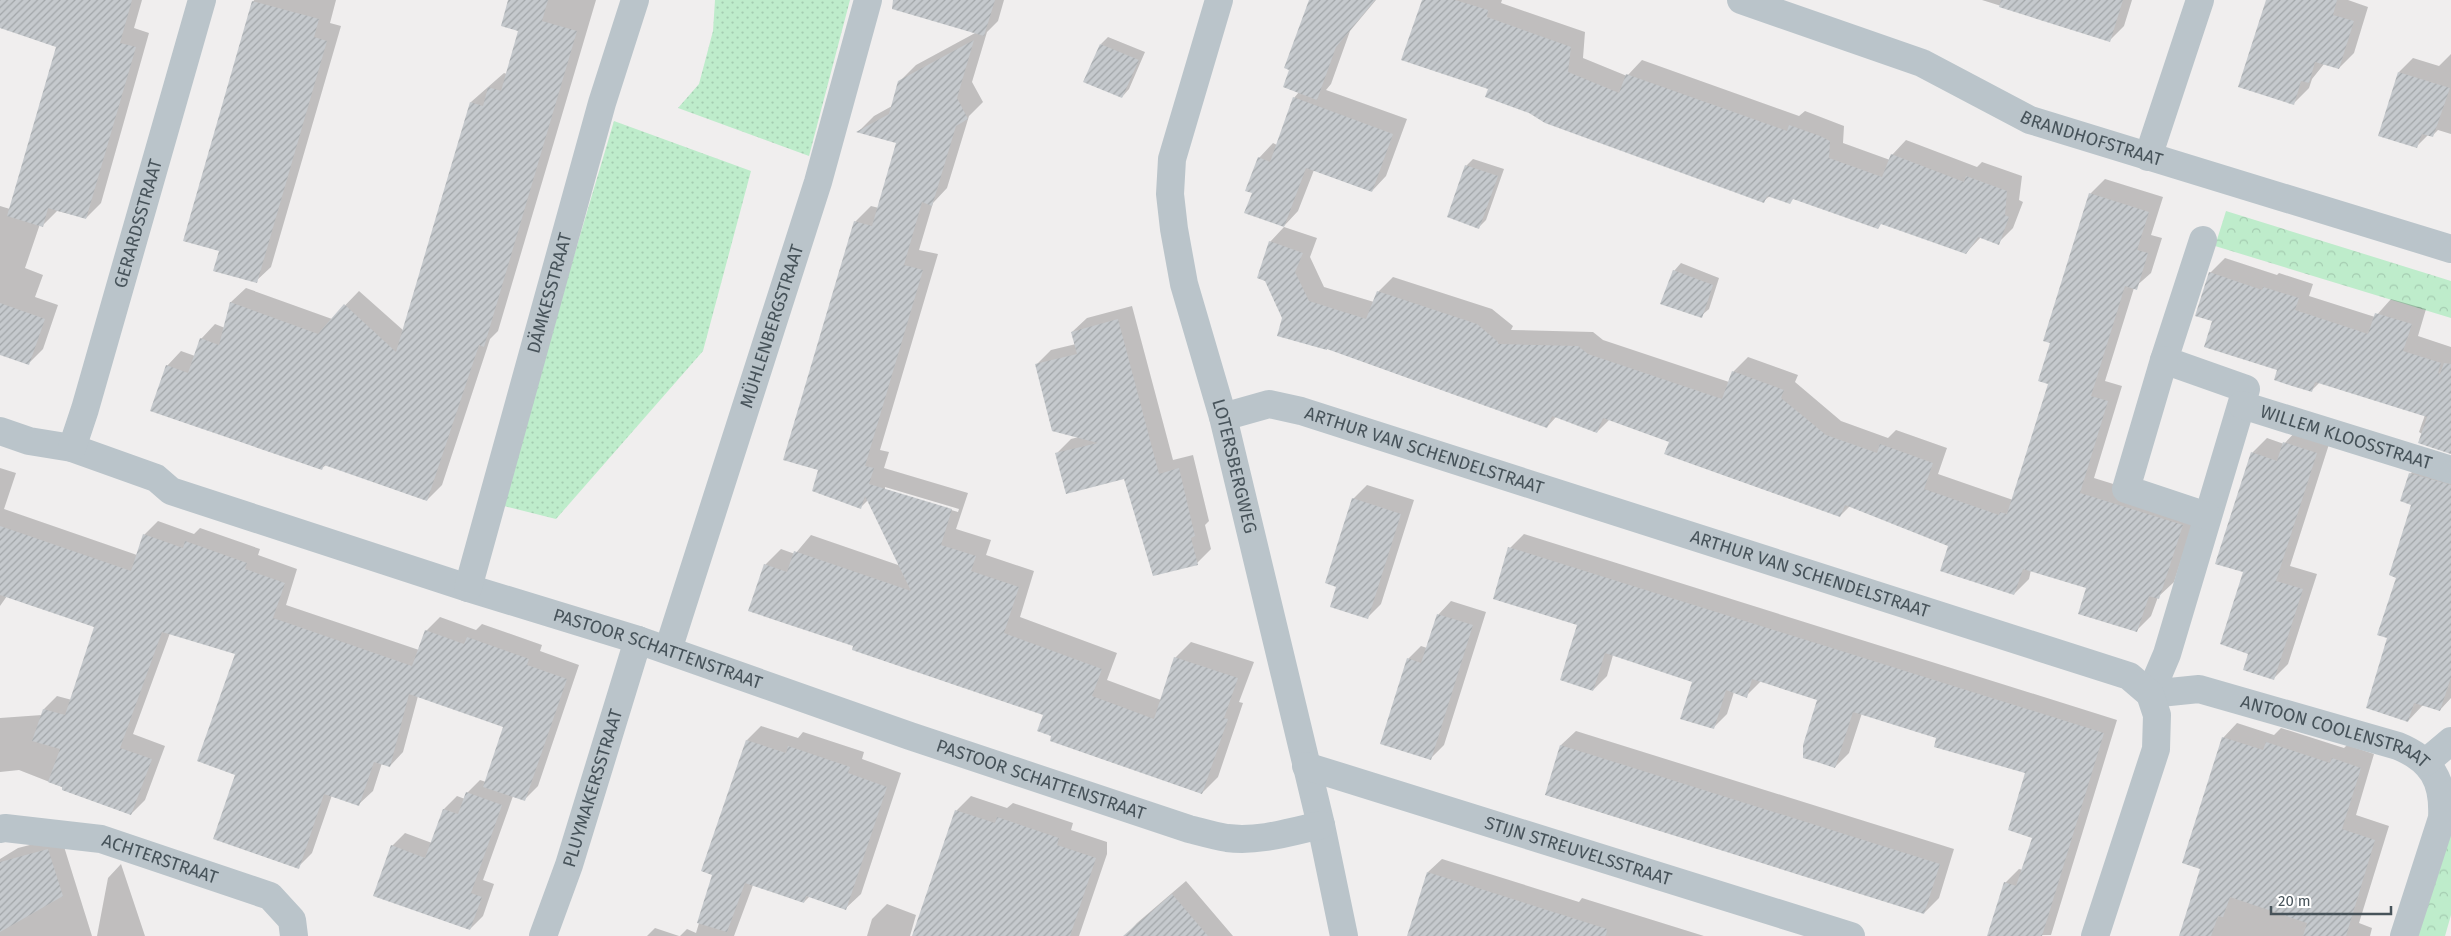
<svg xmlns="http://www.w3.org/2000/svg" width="2451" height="936" viewBox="0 0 2451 936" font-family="'Fira Sans',sans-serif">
<defs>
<pattern id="grass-dots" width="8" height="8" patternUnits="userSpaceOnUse" patternTransform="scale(1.25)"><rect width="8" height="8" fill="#beeccb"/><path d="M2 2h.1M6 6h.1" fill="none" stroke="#a5ccb1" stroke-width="1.8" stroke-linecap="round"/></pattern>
<pattern id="forest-crowns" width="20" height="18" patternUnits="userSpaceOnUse" patternTransform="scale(1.25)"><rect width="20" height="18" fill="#beeccb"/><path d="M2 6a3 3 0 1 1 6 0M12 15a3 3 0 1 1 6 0" fill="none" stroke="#a5ccb1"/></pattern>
<pattern id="building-hatch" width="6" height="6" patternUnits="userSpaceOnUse" patternTransform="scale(1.25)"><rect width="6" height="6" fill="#c5c9cd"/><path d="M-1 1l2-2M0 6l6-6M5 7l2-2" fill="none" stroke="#a2a6a9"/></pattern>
</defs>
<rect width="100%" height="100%" fill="#f0eeee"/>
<path fill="url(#grass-dots)" d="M715 0H850L809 156 678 108 699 84 713 31Z
M614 121 751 171 703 351 556 519 500 505Z"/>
<path fill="url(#forest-crowns)" d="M2226 211 2451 281V318L2215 246Z
M2451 817V915L2445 936H2418Z"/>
<path fill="#0003" fill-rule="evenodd" d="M0 0H142L134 28 149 33 101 203 86 218 57 211 43 225 40 224 25 268 43 275 35 297 58 305 43 349 28 364 0 354V206L10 209 57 46 0 26Z
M254 0H336L330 23 341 26 271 267 256 281 220 250 184 240Z
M510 0H596L498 331 490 339 442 485 427 500 326 465 321 469 167 366 181 351 195 356 201 339 215 324 225 328 231 302 246 288 332 319 359 291 404 331 471 102 504 73 507 74 520 30Z
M919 0H1004L998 21 987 32 972 82 983 102 969 116 947 188 933 203 919 250 938 254 880 450 889 452 884 468 968 493 956 529 991 540 986 555 1034 571 1020 617 1117 653 1107 680 1161 700 1175 658 1191 642 1254 662 1239 702 1243 703 1218 777 1202 793 1044 714 854 645 765 565 781 549 795 554 811 535 901 566 868 500 861 507 819 469 855 222 871 206 879 208 898 142 859 131 874 116 892 106 899 82 916 65 977 32ZM885 487 959 509 958 512 885 490Z
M1310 0H1376L1350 31 1331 84 1326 90 1407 119 1386 176 1372 191 1314 170 1298 211 1284 226 1254 192 1259 158 1273 143 1277 145 1294 98 1299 92Z
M1423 0H1502L1501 3 1585 32 1583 58 1627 76 1642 60 1799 116 1805 111 1844 126 1843 143 1890 160 1892 155 1906 140 1977 167 1982 162 2022 176 2019 200 2023 202 2013 228 1998 243 1981 237 1966 253 1882 223 1793 198 1770 196 1764 201 1490 88Z
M1982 0H2132L2124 26 2110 40Z
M2266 0H2348L2368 7 2354 53 2339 68 2324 64 2312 79 2309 88 2294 103Z
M1108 37 1145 52 1129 89 1122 97 1101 44Z
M2451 54V134L2438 130 2432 136 2429 134 2417 146 2399 72 2413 58 2439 66Z
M1473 159 1504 169 1486 220 1479 227 1466 166Z
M2105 179 2163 197 2151 235 2162 238 2151 273 2134 288 2105 381 2122 386 2094 478 2197 510 2174 582 2158 597 2151 616 2136 631 2088 587 2031 570 2029 579 2014 594 1949 545 1850 506 1840 516 1670 441 1610 419 1597 432 1557 416 1547 427 1284 317 1270 242 1284 227 1317 238 1310 257 1324 287 1374 302 1378 292 1393 277 1492 309 1513 326 1511 330 1593 332 1603 340 1729 382 1733 372 1748 357 1798 375 1795 382 1841 421 1888 438 1896 430 1947 448 1938 474 2013 500 2050 383 2051 343 2090 194Z
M2225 258 2277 275 2279 273 2313 284 2309 296 2375 317 2391 299 2426 309 2418 336 2451 347V454L2419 432 2425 415 2320 382 2311 391 2278 369 2213 320 2210 273Z
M1681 263 1719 278 1709 309 1701 316 1674 271Z
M1132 306 1173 460 1193 455 1209 521 1205 525 1211 549 1197 563 1125 477 1057 453 1071 439 1079 437 1037 364 1051 350 1076 344 1072 332 1087 318Z
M2299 428 2331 438 2290 566 2317 574 2288 664 2273 679 2250 653 2244 571 2252 453 2267 438 2284 444Z
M2425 459 2451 466V698L2440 710 2423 705 2408 721 2389 637 2412 504 2410 474Z
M0 468 16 473 4 509 137 555 144 535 158 521 194 534 200 528 260 549 258 555 297 569 286 605 419 650 426 631 440 617 476 630 482 624 542 645 540 651 579 665 538 786 524 800 513 796 483 880 494 884 483 916 470 929 392 846 405 833 432 843 444 809 457 796 465 799 467 793 480 780 486 782 505 726 418 696 403 752 390 766 382 763 373 791 359 804 332 795 312 853 298 867 237 774 236 653 170 633 133 734 165 746 145 800 131 814 19 770 0 772V718L42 715 44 709 57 696 72 700 96 626 7 596 0 606Z
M1367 485 1414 500 1381 604 1367 618 1337 586 1353 499Z
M1524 534 2117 720 2051 935 1997 936 2005 883 2019 869 2023 870 2033 837 2027 773 1938 737 1862 713 1849 753 1835 767 1819 699 1761 681 1746 696 1734 692 1727 714 1713 728 1694 681 1613 655 1607 676 1593 690 1578 624 1510 548Z
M1451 601 1486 612 1444 745 1431 758 1408 659 1421 646 1427 648 1438 615Z
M2237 723 2274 735 2281 728 2344 748 2347 745 2374 754 2356 815 2389 826 2359 923 2372 928 2370 936H2180L2202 868 2223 738Z
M761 726 798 738 803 732 864 752 862 759 901 773 861 894 846 908 810 896 804 902 753 885 734 936H680L687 929 696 933 714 874 703 870 747 740Z
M1576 731 1954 849 1939 898 1924 913 1546 795 1561 745Z
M971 796 1007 808 1013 803 1073 823 1071 830 1107 842V854L1079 936H914L956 811Z
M61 837 92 936H0V859L18 848Z
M1442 859 1579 902 1582 898 1704 936H1408L1428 872Z
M121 864 145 936H97L108 878Z
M1186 881 1233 936H1125L1137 923Z
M887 904 916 915 910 936H867L872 919Z
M655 928 679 936H647Z"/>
<path fill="url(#building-hatch)" d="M0 0H132L120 43 136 47 86 219 48 208 43 227 7 216 56 47 0 28Z
M508 0H548L542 21 577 31 484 347 479 345 427 501 324 465 322 470 150 411 166 365 188 373 200 338 219 345 230 302 318 334 344 304 396 352 470 102 483 106 488 87 501 91 518 31 501 26Z
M893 0H995L984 36 892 9Z
M1309 0H1375L1336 47 1317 100 1283 87 1289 70 1284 68Z
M1422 0H1455L1488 10 1487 17 1571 47 1568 72 1619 93 1626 74 1787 131 1789 125 1820 136 1830 141 1829 158 1882 177 1891 154 1964 182 1966 176 2007 191 2005 215 2009 217 1999 245 1978 237 1966 254 1881 224 1878 229 1793 199 1790 204 1767 196 1764 203 1545 123 1529 113 1485 97 1488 89 1401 60Z
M2001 0H2123L2110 42 1999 7Z
M2266 0H2337L2333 15 2354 21 2339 69 2315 62 2309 83 2301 81 2294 105 2238 87Z
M252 1 319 19 314 37 327 41 257 283 213 271 219 251 183 241Z
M974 40 957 98 968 119 956 126 932 206 922 202 904 265 923 270 865 466 874 468 869 484 952 509 941 545 976 556 971 571 1019 587 1004 633 1102 669 1092 696 1154 719 1174 657 1238 678 1224 718 1228 719 1202 794 1050 741 1051 736 1037 731 1043 715 852 650 853 646 748 611 764 564 787 572 794 551 911 591 865 496 861 509 812 491 818 470 783 460 854 221 872 226 896 143 856 132 889 114 898 81Z
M1100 44 1139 60 1122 98 1083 82Z
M2398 72 2450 88 2433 137 2422 134 2417 148 2378 136Z
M1293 97 1393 134 1372 192 1306 168 1284 227 1244 213 1252 193 1245 191 1258 157 1270 162Z
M1465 165 1498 176 1479 229 1447 217Z
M2089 193 2149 212 2137 250 2148 253 2137 290 2125 286 2091 396 2108 401 2080 493 2183 525 2159 599 2149 596 2137 632 2078 614 2086 588 2023 569 2014 595 1940 571 1948 546 1845 505 1840 517 1703 468 1664 454 1669 442 1603 418 1597 433 1552 416 1547 428 1327 349V350L1277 336 1282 318 1265 281 1257 278 1269 241 1303 253 1295 272 1309 301 1366 319 1377 291 1477 324 1498 342V344L1578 346 1588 354 1722 399 1732 371 1784 390 1781 398 1826 435 1877 453 1880 444 1933 463 1924 489 1999 515 2000 512 2007 514 2048 384 2038 381 2050 343 2043 341Z
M1673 270 1713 285 1702 318 1660 304Z
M2209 272 2262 290 2263 287 2299 298 2295 310 2368 334 2375 313 2412 324 2403 351 2441 363 2438 373 2440 374 2444 363 2451 364V454L2418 443 2427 417 2315 382 2312 392 2292 386 2274 380 2277 370 2204 347 2212 321 2195 316Z
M0 303 45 319 29 365 0 355Z
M1118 319 1159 474 1179 468 1195 536 1191 538 1198 565 1153 576 1124 479 1066 494 1055 453 1098 443 1052 431 1035 364 1077 354 1071 332Z
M2283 442 2317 453 2276 581 2303 589 2274 680 2243 670 2248 654 2220 644 2243 572 2215 564 2251 452 2277 461Z
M2409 473 2451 485V677L2440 711 2414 703 2408 722 2366 708 2387 638 2377 635 2396 578 2389 575 2411 505 2400 501Z
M1352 498 1401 514 1368 619 1330 607 1336 587 1325 583Z
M0 526 131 571 143 534 183 548 185 541 247 563 245 569 285 583 273 618 412 666 425 630 464 644 467 637 529 659 527 665 567 679 525 801 483 787 503 727 409 694 390 767 374 762 359 806 324 794 299 869 213 839 235 775 197 761 235 654 162 632 120 748 152 759 131 815 62 790V787L48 782 60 749 32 741 43 709 65 715 94 627 0 595Z
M1508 547 2104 733 2042 936H1987L2004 882 2016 886 2032 838 2008 830 2025 773 1934 747 1936 738 1853 712 1835 768 1817 762 1803 758V745L1817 700 1752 679 1747 698 1726 690 1714 729 1680 719 1692 682 1605 653 1593 691 1560 680 1577 625 1493 599Z
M1437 614 1473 625 1431 760 1380 744 1407 658 1421 663Z
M2222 737 2263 750 2266 742 2330 763 2332 758 2361 768 2342 829 2375 840 2346 936H2303L2307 923 2230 897 2223 917 2218 916 2211 936H2179L2200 869 2182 863Z
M746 740 786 753 788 746 850 767 848 773 887 787 846 910 806 896 804 903 745 883 727 932 697 923 712 875 701 871Z
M1560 745 1940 864 1924 914 1545 795Z
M466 792 502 805 471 893 482 897 470 930 373 896 391 845 425 858 443 809 458 814Z
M955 810 995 823 997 817 1059 838 1057 845 1096 858 1070 936H912Z
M48 849 63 896 0 932V862Z
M1427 872 1607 929 1606 936H1407Z
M1172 894 1208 936H1123Z"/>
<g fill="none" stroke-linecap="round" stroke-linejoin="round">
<g stroke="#bac4ca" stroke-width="28">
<path id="s1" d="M1219 0 1172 159 1170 194 1174 229 1184 284 1223 417 1321 825 1344 936"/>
<path id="s2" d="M1741 0 1922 63 2030 120 2451 249"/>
<path d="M2148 157 2200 0"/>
<path id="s3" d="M2203 240 2164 360 2246 389 2167 654 2150 694 2199 689 2398 746C2432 760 2444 781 2442 818L2404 936"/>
<path d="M2164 360 2126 489 2207 516"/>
<path id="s4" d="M2242 405 2451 470"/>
<path id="s5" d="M1223 417 1269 404 1301 411 2129 676 2150 694 2157 715 2156 749 2095 936"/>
<path id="s6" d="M0 431 29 441 72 448 156 478 171 491 468 588 638 640 910 736 1189 829C1201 832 1214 836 1227 838 1259 842 1290 832 1321 825"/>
<path id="s7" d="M72 448 85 409 202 0"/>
<path id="s8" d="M468 588 602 103 635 0"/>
<path id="s9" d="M668 650 818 182 868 0"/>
<path d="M2426 762 2451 741"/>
<path id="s10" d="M1306 766 1851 936"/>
<path id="s11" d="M0 829 5 828 101 839 270 896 292 920 294 936"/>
<path id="s12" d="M543 936 569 865 638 640"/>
</g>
</g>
<g text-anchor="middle" stroke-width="4.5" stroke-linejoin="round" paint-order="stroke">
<g font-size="18" fill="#47535a" stroke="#fff">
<text dy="6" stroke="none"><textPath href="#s2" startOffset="378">BRANDHOFSTRAAT</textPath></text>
<text dy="6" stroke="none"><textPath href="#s7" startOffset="234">GERARDSSTRAAT</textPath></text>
<text dy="6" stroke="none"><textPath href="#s8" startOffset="306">DÄMKESSTRAAT</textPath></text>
<text dy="6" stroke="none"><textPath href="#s9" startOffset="340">MÜHLENBERGSTRAAT</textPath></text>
<text dy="6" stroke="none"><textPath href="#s4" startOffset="109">WILLEM KLOOSSTRAAT</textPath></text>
<text dy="6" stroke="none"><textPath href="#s5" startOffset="210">ARTHUR VAN SCHENDELSTRAAT</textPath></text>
<text dy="6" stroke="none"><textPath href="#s1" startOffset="481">LOTERSBERGWEG</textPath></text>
<text dy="6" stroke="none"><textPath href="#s5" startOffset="615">ARTHUR VAN SCHENDELSTRAAT</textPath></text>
<text dy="6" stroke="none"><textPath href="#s6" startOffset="695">PASTOOR SCHATTENSTRAAT</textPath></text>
<text dy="6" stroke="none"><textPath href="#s3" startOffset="725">ANTOON COOLENSTRAAT</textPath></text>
<text dy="6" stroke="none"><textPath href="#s6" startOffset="1100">PASTOOR SCHATTENSTRAAT</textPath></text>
<text dy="6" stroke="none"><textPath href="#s12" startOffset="156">PLUYMAKERSSTRAAT</textPath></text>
<text dy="6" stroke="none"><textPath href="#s10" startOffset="285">STIJN STREUVELSSTRAAT</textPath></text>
<text dy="6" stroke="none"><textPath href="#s11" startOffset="164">ACHTERSTRAAT</textPath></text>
</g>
</g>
<path d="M2271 906v8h120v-8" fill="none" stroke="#47535a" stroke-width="2.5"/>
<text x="2278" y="906" font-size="15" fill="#47535a" stroke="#ffffff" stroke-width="4" paint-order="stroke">20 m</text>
</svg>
